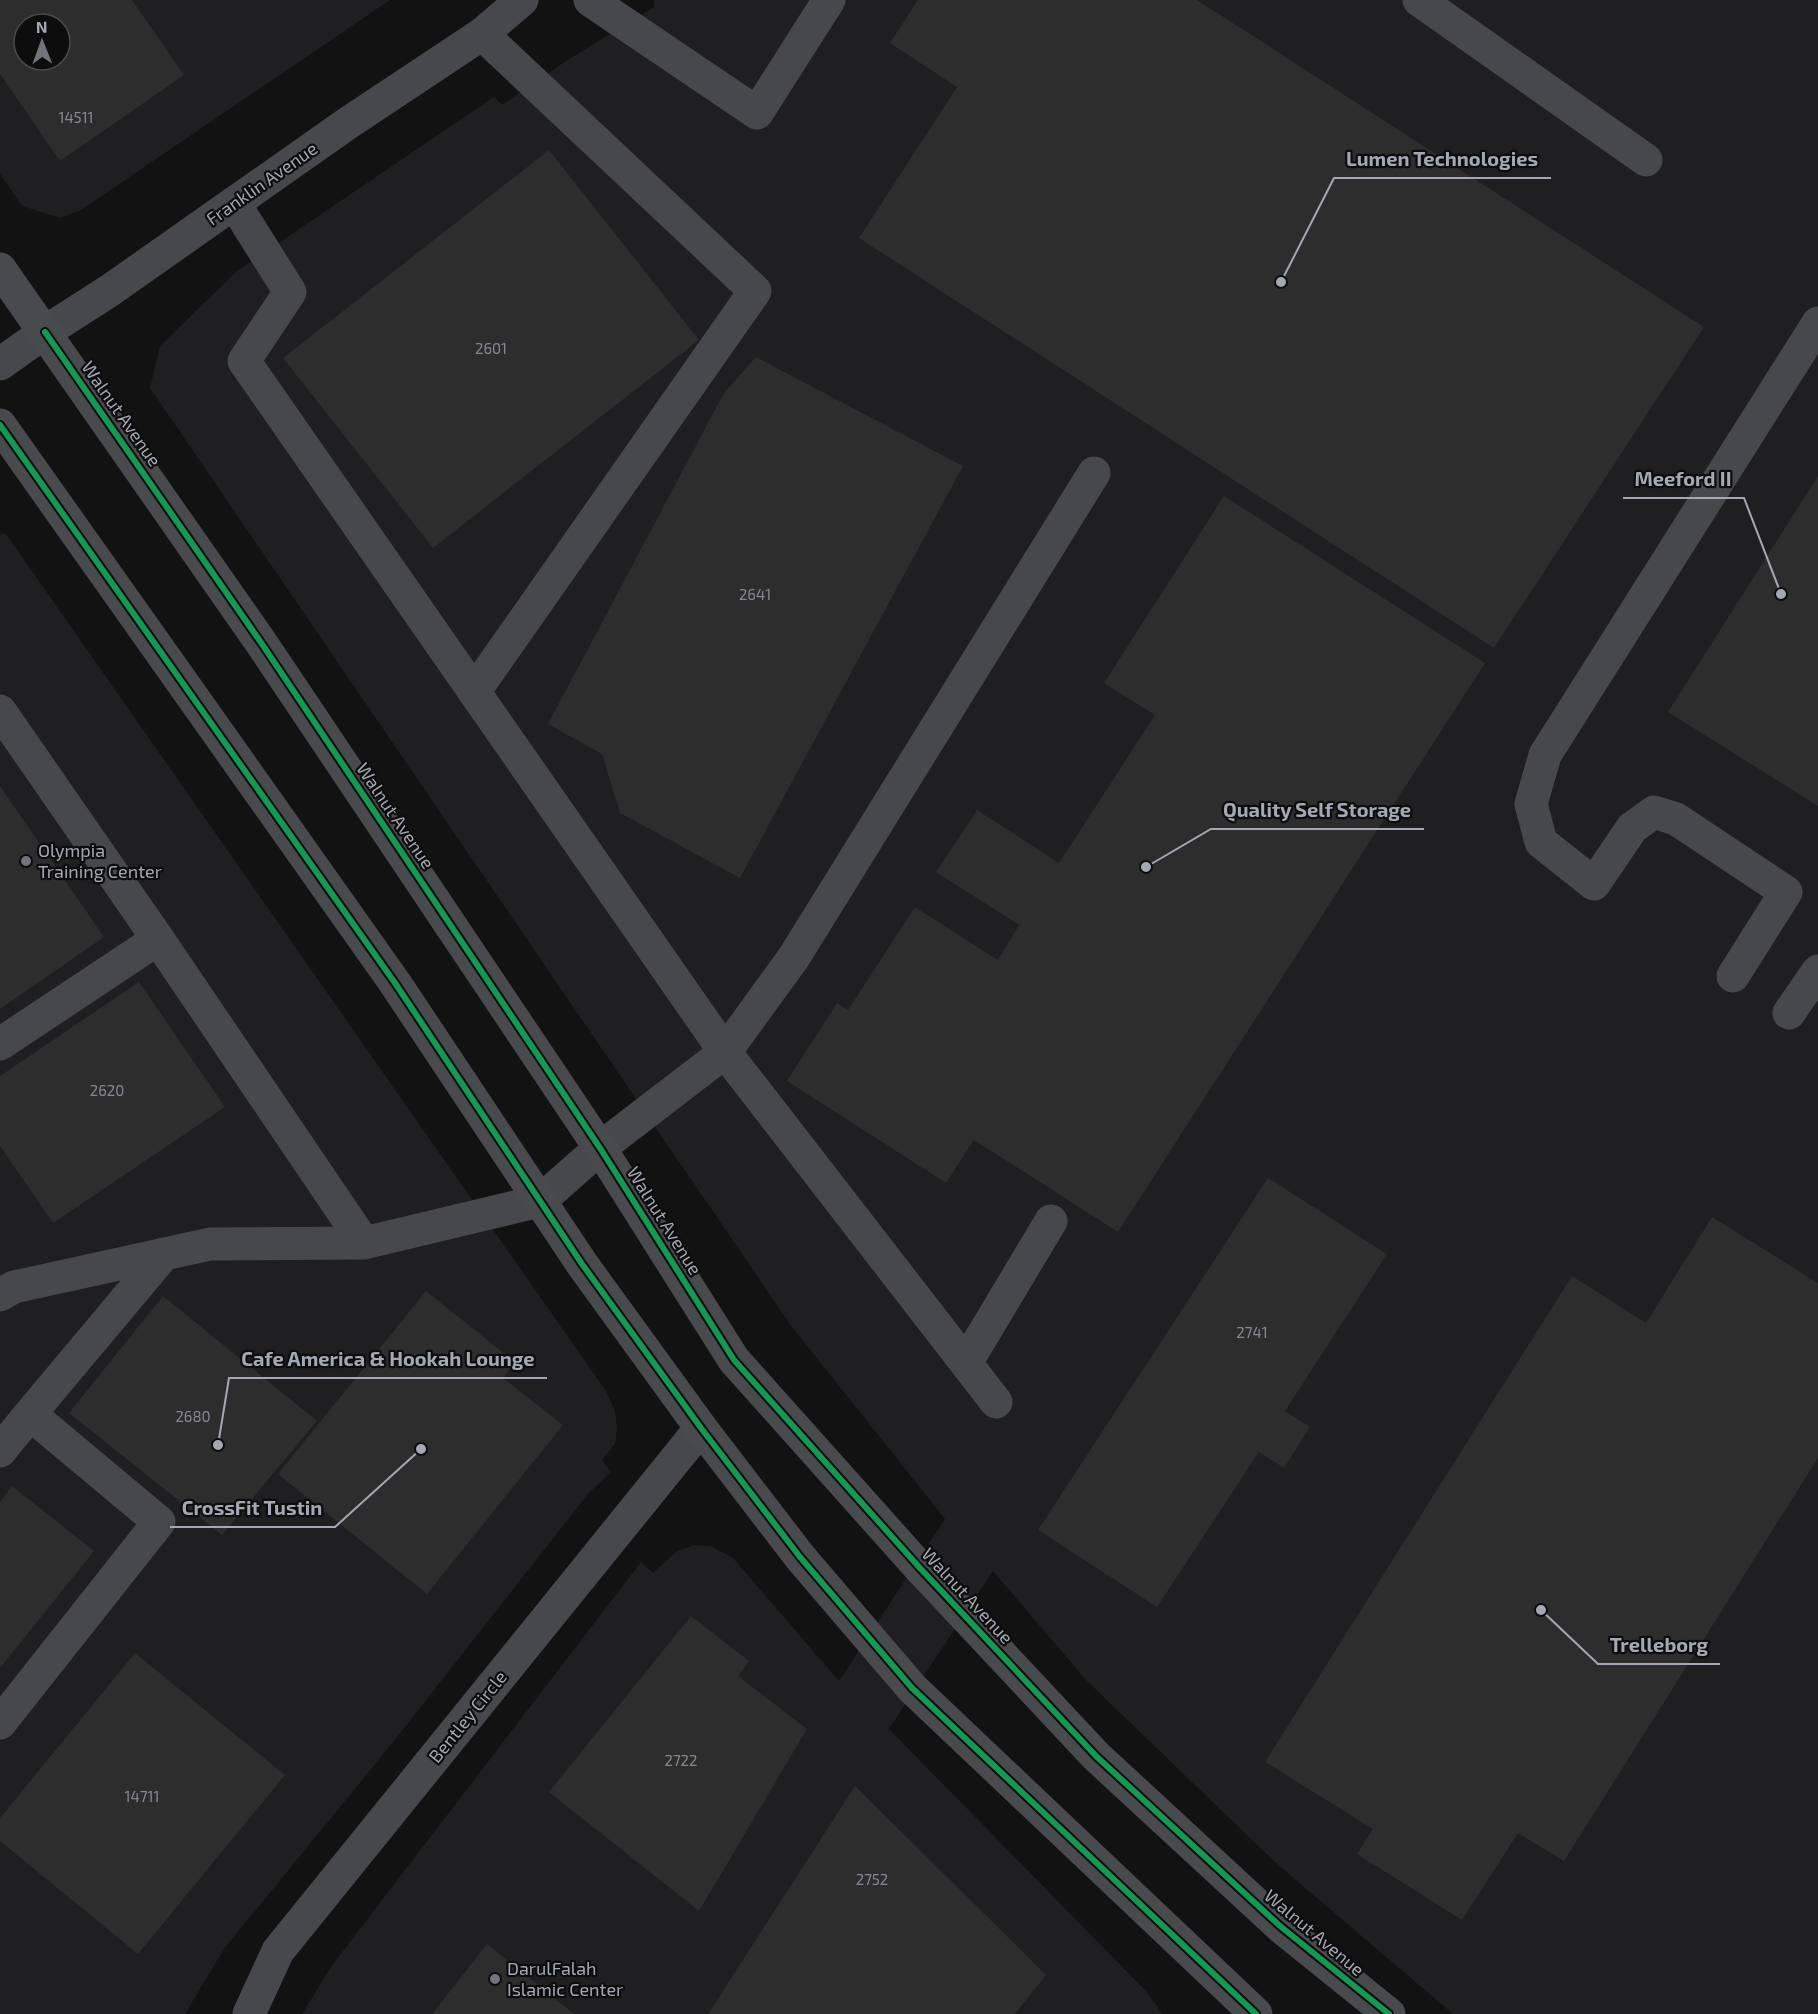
<svg xmlns="http://www.w3.org/2000/svg" width="1818" height="2014" viewBox="0 0 1818 2014" font-family="'Exo 2',sans-serif">
<rect width="100%" height="100%" fill="#121213"/>
<path fill="#1f1f21" fill-rule="evenodd" d="M0 0H390L81 210 60 218 22 206 0 174ZM24 24H60V60H24Z
M654 0H1818V2014H1453L1276 1863 1087 1681 993 1571 889 1729 1146 1991 1160 2010 1162 2014H302L333 1964 641 1562 653 1573 676 1552 693 1545 711 1546 733 1558 839 1681 945 1519 792 1327 150 388 160 346 237 271 494 97 502 105 566 61 654 7Z
M0 533 6 534 606 1391 615 1411 617 1429 615 1444 602 1460 611 1472 588 1494 394 1741 224 1949 185 2014H0Z"/>
<path fill="#2d2d2e" fill-rule="evenodd" d="M0 0H132L184 75 60 161 0 74ZM24 24H60V60H24Z
M918 0H1197L1704 327 1494 648 859 238 957 87 890 43Z
M549 150 699 340 433 548 283 358Z
M756 357 963 466 740 878 620 813 602 754 548 724 724 393Z
M1818 476V806L1668 712Z
M1224 496 1485 663 1118 1232 974 1140 946 1183 787 1081 837 1003 848 1010 915 907 998 960 1019 925 936 872 977 810 1059 863 1155 715 1104 683Z
M0 786 104 937 0 1009Z
M139 982 225 1107 53 1223 0 1146V1076Z
M1268 1178 1387 1254 1285 1411 1310 1427 1284 1468 1259 1452 1157 1607 1038 1530Z
M1712 1217 1818 1283V1458L1564 1861 1518 1833 1462 1920 1357 1854 1373 1829 1265 1762 1572 1276 1646 1323Z
M426 1291 515 1362 503 1378 563 1425 427 1594 278 1474Z
M163 1296 317 1421 222 1535 69 1413Z
M12 1486 94 1551 0 1668V1502Z
M691 1616 749 1661 738 1676 807 1729 699 1911 549 1792Z
M135 1653 285 1775 138 1954 0 1841V1818Z
M855 1786 1046 1975 1015 2014H708Z
M487 1944 574 2014H432Z"/>
<g fill="none" stroke-linecap="round" stroke-linejoin="round">
<path stroke="#47484b" stroke-width="33" d="M590 0 757 113 829 0
M1419 0 1646 160
M0 364 45 332 109 291 348 123 482 34 522 0
M474 692 755 291 482 34
M0 711 158 939 364 1243
M1733 976 1786 892 1676 819 1654 812 1632 828 1594 884 1541 842 1531 804 1545 755 1818 323
M1789 1013 1818 971
M0 1044 158 939
M0 1295 14 1287 210 1244 364 1243 540 1201 600 1148 725 1052 244 361 290 292 234 203
M966 1363 1051 1221
M996 1402 725 1052 794 957 1094 473
M0 1451 30 1414
M0 1723 159 1522 30 1414 164 1254
M249 2014 278 1951 701 1428"/>
<path stroke="#494a4d" stroke-width="33" d="M0 269 262 644 600 1148 734 1360 919 1567 1096 1756 1280 1926 1389 2014
M0 425 395 983 582 1264 701 1428 800 1557 912 1688 1256 2014"/>
<defs>
<path id="cycleway" d="M45 332 262 644 600 1148 734 1360 919 1567 1096 1756 1280 1926 1389 2014
M0 425 395 983 582 1264 701 1428 800 1557 912 1688 1256 2014"/>
</defs>
<use href="#cycleway" stroke="#0d0d0e" stroke-width="10"/>
<use href="#cycleway" stroke="#139951" stroke-width="6"/>
</g>
<g fill="#71747b" stroke="#0d0d0e" stroke-width="2">
<circle cx="26" cy="861" r="6"/>
<circle cx="495" cy="1979" r="6"/>
</g>
<g text-anchor="middle" stroke-width="4.5" stroke-linejoin="round" paint-order="stroke">
<g font-size="15" fill="#868992">
<text x="76" y="123">14511</text>
<text x="491" y="354">2601</text>
<text x="755" y="600">2641</text>
<text x="107" y="1096">2620</text>
<text x="1252" y="1338">2741</text>
<text x="193" y="1422">2680</text>
<text x="681" y="1766">2722</text>
<text x="142" y="1802">14711</text>
<text x="872" y="1885">2752</text>
</g>
<g font-size="18" fill="#a4a8b3" stroke="#0d0d0e">
<text transform="translate(262 184) rotate(-35)" y="6">Franklin Avenue</text>
<text transform="translate(121 414) rotate(55)" y="6">Walnut Avenue</text>
<text transform="translate(395 816) rotate(56)" y="6">Walnut Avenue</text>
<text transform="translate(664 1221) rotate(58)" y="6">Walnut Avenue</text>
<text transform="translate(967 1596) rotate(47)" y="6">Walnut Avenue</text>
<text transform="translate(468 1717) rotate(-51)" y="6">Bentley Circle</text>
<text transform="translate(1314 1933) rotate(40)" y="6">Walnut Avenue</text>
</g>
<g font-size="18" fill="#a4a8b3" stroke="#0d0d0e" text-anchor="start">
<text x="38" y="857">Olympia<tspan x="38" dy="21">Training Center</tspan></text>
<text x="507" y="1975">DarulFalah<tspan x="507" dy="21">Islamic Center</tspan></text>
</g>
</g>
<path fill="none" stroke="#a4a8b3" stroke-width="2" d="M1281 282L1334 178H1551M1781 594L1744 498H1623M1146 867L1211 829H1424M218 1445L229 1378H547M421 1449L335 1527H170M1541 1610L1598 1664H1720"/>
<g fill="#a4a8b3" stroke="#0d0d0e" stroke-width="2">
<circle cx="1281" cy="282" r="6"/>
<circle cx="1781" cy="594" r="6"/>
<circle cx="1146" cy="867" r="6"/>
<circle cx="218" cy="1445" r="6"/>
<circle cx="421" cy="1449" r="6"/>
<circle cx="1541" cy="1610" r="6"/>
</g>
<g font-size="20" text-anchor="middle" font-weight="bold" fill="#a4a8b3" stroke="#0d0d0e" stroke-width="4.5" stroke-linejoin="round" paint-order="stroke">
<text x="1442" y="166">Lumen Technologies</text>
<text x="1683" y="486">Meeford II</text>
<text x="1317" y="817">Quality Self Storage</text>
<text x="388" y="1366">Cafe America &amp; Hookah Lounge</text>
<text x="252" y="1515">CrossFit Tustin</text>
<text x="1659" y="1652">Trelleborg</text>
</g>
<g transform="translate(42 42) rotate(359)"><circle r="28" fill="#0d0d0e" stroke="#494b50" stroke-width="1.5"/>
<path d="M0-4.5L10 22L0 15L-10 22Z" fill="#71747b"/>
<text y="-9" font-size="16" font-weight="bold" text-anchor="middle" fill="#a4a8b3">N</text>
</g>
</svg>
